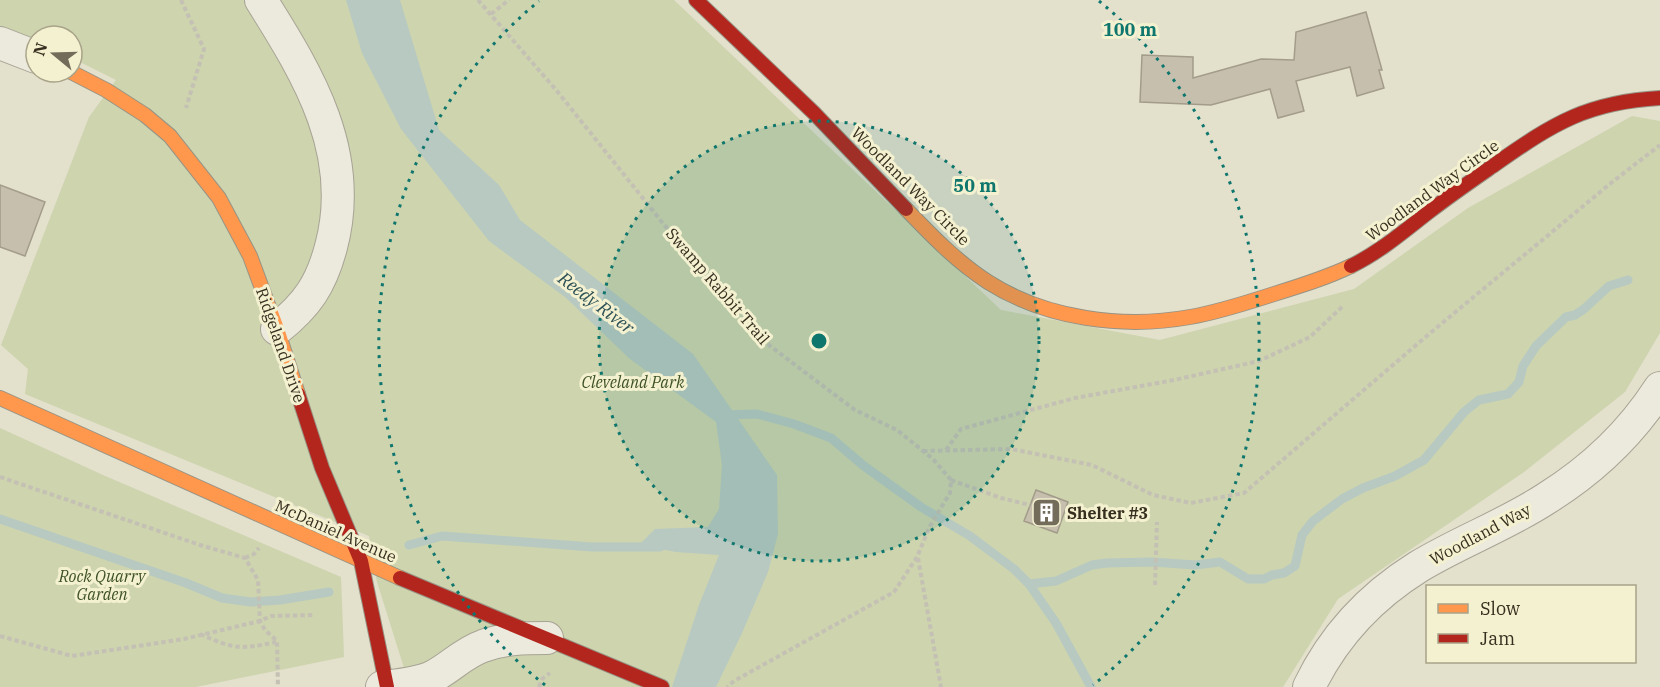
<svg xmlns="http://www.w3.org/2000/svg" width="1660" height="687" viewBox="0 0 1660 687" font-family="'IBM Plex Serif',serif">
<rect width="100%" height="100%" fill="#e3e0cc"/>
<path fill="#cdd4ae" d="M0 0H674L1001 310 1160 340 1354 289 1468 208 1632 116 1660 121V333L1625 392 1524 472 1338 599 1283 687H410L377 582 369 536 25 394 28 369 1 345 89 117 116 80 72 58V36H36V44L0 33Z
M0 428 103 475 341 577 344 657 196 687H0Z"/>
<path fill="#b7c9c1" d="M346 0H400L439 130 499 185 520 220 693 354 777 475 778 534 768 572 742 633 716 687H672L699 605 719 555 676 552 639 545 655 529 708 527 719 509 722 465 716 422 630 359 565 297 489 241 401 129 362 53Z"/>
<g fill="none" stroke-linecap="round" stroke-linejoin="round">
<path stroke="#b7c9c1" stroke-width="9" d="M724 415 757 414 794 424 831 438 864 466 921 507 970 536 1014 569 1029 584 1056 623 1091 687
M0 519 186 583 222 598 251 602 280 600 329 592
M409 545 442 536 592 547H660
M1029 584 1056 581 1092 565 1107 563 1152 562 1195 565 1220 562 1248 579H1264L1272 575 1284 573 1295 566 1302 535 1313 521 1342 499 1363 488 1395 476 1424 460 1464 412 1479 400 1508 394 1519 382 1523 366 1536 346 1566 317 1575 315 1584 309 1609 286 1628 280"/>
</g>
<path fill="#c7bfad" stroke="#a39c8b" stroke-width="1.5" d="M1366 12 1382 70H1379L1384 88 1357 96 1350 67 1296 81 1304 111 1278 118 1270 89 1211 105 1140 102 1142 55 1193 57V78L1261 59 1294 60 1296 32Z
M0 185 45 202 25 256 0 247Z
M1036 490 1068 502 1057 533 1024 521Z"/>
<g fill="none" stroke-linecap="round" stroke-linejoin="round">
<defs>
<path id="street" d="M261 0C309 76 356 154 331 247 321 285 307 305 277 329
M0 43 36 57
M382 687C399 685 417 684 432 677 450 668 463 653 483 646 504 638 525 638 547 638
M1309 687C1333 637 1370 597 1418 567 1459 542 1506 525 1547 498 1592 470 1631 433 1660 388"/>
<path id="slow" d="M71 72 106 90 145 115 170 136 219 198 250 256 277 329 298 394
M906 209C931 235 957 262 988 282 1046 319 1123 329 1190 317 1219 312 1246 303 1274 294 1300 286 1326 278 1351 266
M0 398 400 578"/>
<path id="jam" d="M696 0 814 113 906 209
M1351 266C1380 252 1404 231 1430 211 1452 194 1474 179 1497 163 1554 123 1588 102 1660 98
M298 394 322 468 361 561 387 687
M400 578 662 687"/>
</defs>
<use href="#street" stroke="#a8a495" stroke-width="34"/>
<use href="#slow" stroke="#989485" stroke-width="16"/>
<use href="#jam" stroke="#989485" stroke-width="16"/>
<path stroke="#c4c1b4" stroke-width="4" stroke-dasharray="4.5 3" stroke-linecap="butt" d="M181 0 204 49 186 108
M478 0 557 91 702 272 770 346 855 410 897 430 933 459 951 480 950 493 930 526 917 557 894 592 734 681 727 687
M491 14 509 0
M946 450 961 429 1075 398 1174 380 1259 361 1310 337 1344 305
M923 451 1011 449 1092 465 1153 495 1191 503 1244 493 1429 334 1611 183 1660 145
M0 477 200 545 245 558 258 580 260 621 265 630 277 641 278 687
M951 480 1001 498 1030 505
M245 558 254 554 259 548
M918 558 941 687
M1155 585 1157 522
M200 634C234 649 239 650 276 642
M0 636 72 656 184 639 260 621 271 616 315 615
M539 687 542 679 550 673"/>
<use href="#street" stroke="#ece9dd" stroke-width="32"/>
<use href="#slow" stroke="#ff974d" stroke-width="14"/>
<use href="#jam" stroke="#b3261e" stroke-width="14"/>
</g>
<circle cx="819" cy="341" r="220" fill="#0f766e" fill-opacity=".12"/>
<g fill="none" stroke="#0f766e" stroke-width="3" stroke-dasharray="3 6">
<circle cx="819" cy="341" r="220"/>
<path d="M545 685A440 440 0 0 1 539 1M1099 1A440 440 0 0 1 1093 685"/>
</g>
<defs>
<symbol id="building-square" viewBox="-11 -11 22 22"><rect x="-9" y="-9" width="18" height="18" rx="4" fill="#736c5b" stroke="#f4f1d1"/><path d="M-4-6H4V6H1V3H-1V6H-4ZM-2.5-4.3h1.7v1.8h-1.7ZM.8-4.3h1.7v1.8H.8ZM-2.5-1h1.7V.8h-1.7ZM.8-1h1.7V.8H.8Z" fill="#fff"/></symbol>
</defs>
<g fill-rule="evenodd">
<use href="#building-square" x="1030" y="496" width="33" height="33"/>
</g>
<g text-anchor="middle" stroke-width="6" stroke-linejoin="round" paint-order="stroke">
<g font-size="16" fill="#362e1e" stroke="#f4f1d1">
<text transform="translate(911 186) rotate(45)" y="6">Woodland Way Circle</text>
<text transform="translate(1432 190) rotate(-36)" y="6">Woodland Way Circle</text>
<text transform="translate(718 286) rotate(49)" y="6">Swamp Rabbit Trail</text>
<text transform="translate(281 345) rotate(71)" y="6">Ridgeland Drive</text>
<text transform="translate(336 531) rotate(24)" y="6">McDaniel Avenue</text>
<text transform="translate(1480 534) rotate(-28)" y="6">Woodland Way</text>
</g>
<g font-size="16" font-style="italic" fill="#3e5225" stroke="#f4f1d1">
<text x="633" y="388">Cleveland Park</text>
<text x="102" y="582">Rock Quarry<tspan x="102" dy="18">Garden</tspan></text>
</g>
<g font-size="16" font-weight="bold" fill="#362e1e" stroke="#f4f1d1" text-anchor="start">
<text x="1067" y="519">Shelter #3</text>
</g>
<g font-size="18" font-style="italic" fill="#2d5155" stroke="#f4f1d1">
<text transform="translate(596 303) rotate(37)" y="6">Reedy River</text>
</g>
</g>
<circle cx="819" cy="341" r="9" fill="#0f766e" stroke="#f4f1d1" stroke-width="3"/>
<g font-size="18" text-anchor="middle" font-weight="bold" fill="#0f766e" stroke="#f4f1d1" stroke-width="6" stroke-linejoin="round" paint-order="stroke">
<text x="1130" y="36">100 m</text>
<text x="975" y="192">50 m</text>
</g>
<rect x="1426" y="585" width="210" height="78" fill="#f4f1d1" stroke="#a8a389" stroke-width="1.5"/>
<rect x="1438" y="604" width="30" height="9" fill="#ff974d" stroke="#a8a389" stroke-width="1.5"/>
<text x="1480" y="615" font-size="18" fill="#362e1e">Slow</text>
<rect x="1438" y="634" width="30" height="9" fill="#b3261e" stroke="#a8a389" stroke-width="1.5"/>
<text x="1480" y="645" font-size="18" fill="#362e1e">Jam</text>
<g transform="translate(54 54) rotate(289)"><circle r="28" fill="#f4f1d1" stroke="#a8a389" stroke-width="1.5"/>
<path d="M0-4.5L10 22L0 15L-10 22Z" fill="#736c5b"/>
<text y="-9" font-size="16" font-weight="bold" text-anchor="middle" fill="#362e1e">N</text>
</g>
</svg>
